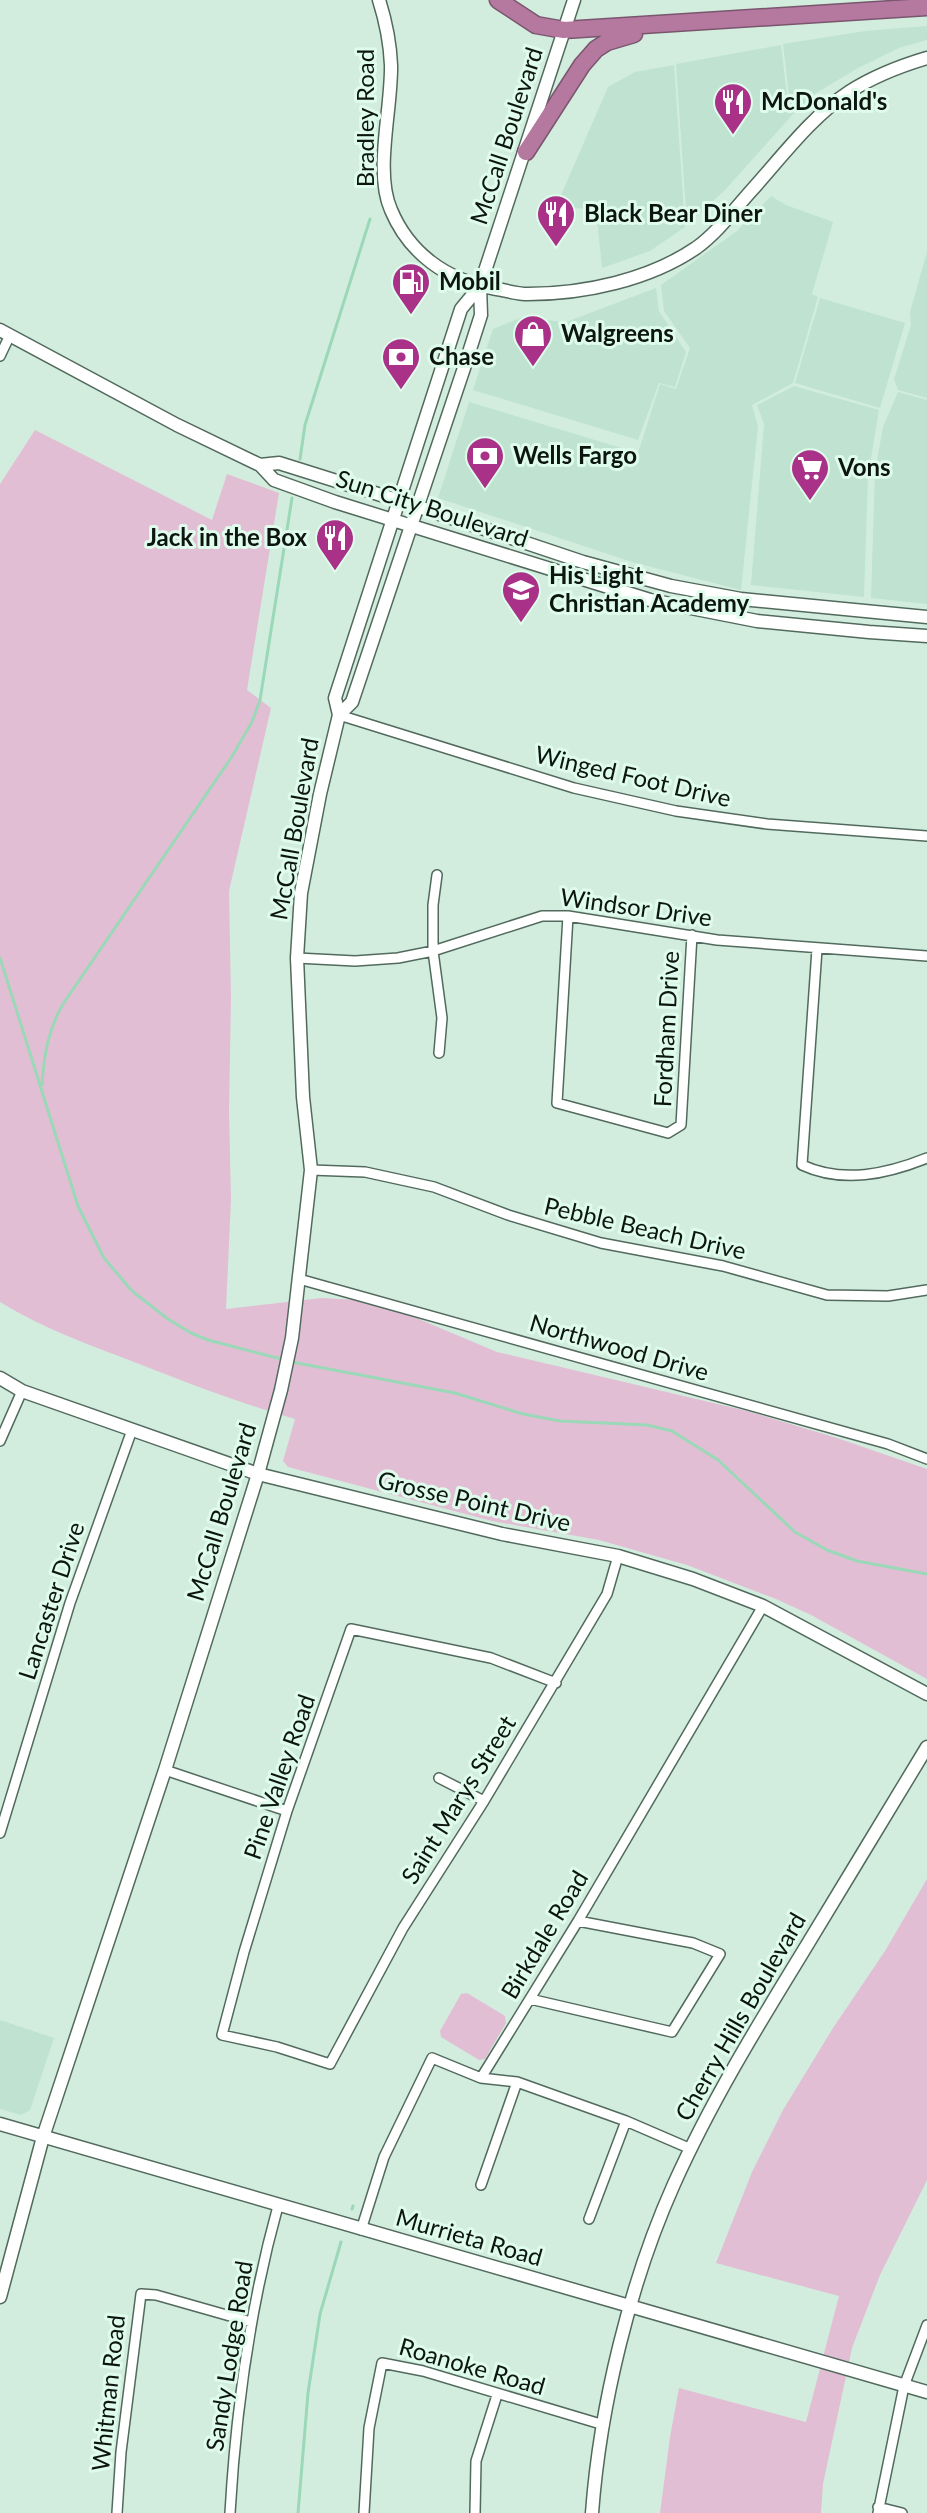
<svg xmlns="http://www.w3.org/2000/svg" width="927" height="2513" viewBox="0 0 927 2513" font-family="Lato,sans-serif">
<rect width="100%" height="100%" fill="#d2edde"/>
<path fill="#bfe3d0" d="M927 26V40L899 48 858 68 816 93 798 109 789 95 783 44 865 31Z
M781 45 787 96 796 111 725 190 687 225 676 64Z
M674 65 685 227 650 251 602 268 596 208 555 209 608 87 635 72Z
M771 196 786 205 833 222 812 294 818 297 793 383 752 405 758 426 741 590 632 562 438 498 469 402 638 453 660 384 676 389 690 348 664 311 661 285 737 231Z
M927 252V398L898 390 894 379 911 325 910 312Z
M656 288 659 311 686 352 675 387 659 383 638 440 473 390 493 329 520 318 566 322Z
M820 298 905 323 880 408 795 383Z
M794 386 879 410 868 477 864 597 751 585 764 424 757 405Z
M898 392 927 400V604L871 598 875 471 883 427Z
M0 2020 54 2038 30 2110 21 2115 0 2109Z"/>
<path fill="#e2bed4" d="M35 430 212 520 227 474 279 493 247 690 271 708 229 891 231 998 229 1112 231 1199 226 1309 322 1298 376 1301 497 1352 747 1411 837 1438 927 1469V1679L811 1615 776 1599 687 1565 599 1540 492 1521 288 1467 283 1461 295 1419C240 1403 187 1383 134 1362 87 1344 42 1328 0 1302V484Z
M927 1879V2180L880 2275 852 2348 823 2484 821 2513H660L670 2437 679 2388 806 2422 839 2296 716 2263 752 2172 783 2110 833 2028 885 1951Z
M467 1993 505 2016 506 2023 485 2059 479 2060 441 2037 440 2031 461 1994Z"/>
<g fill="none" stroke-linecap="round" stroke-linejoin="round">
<path stroke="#9ad8b8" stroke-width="3" d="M300 459 305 425 370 219
M0 958 78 1206 104 1258 132 1291 168 1319 191 1333 208 1340 285 1360
M42 1085C44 1055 48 1030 63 1004L231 758 252 722 260 700 292 498
M292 1362 455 1393 523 1414 560 1421 647 1425 672 1431 718 1460 795 1532 827 1550 857 1561 927 1574
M352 2209 353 2206
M298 2513 308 2393 320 2314 341 2242"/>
<defs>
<path id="street" d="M0 356 10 335
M339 715 574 788 676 811 767 824 927 836
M437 875 433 905V951L442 1018 439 1053
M568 916 557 1103 668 1133 681 1125 692 935
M817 949 802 1165C843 1184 887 1174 927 1158
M297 958 355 961 398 958 433 951 542 916H568L717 940 927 956
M311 1170 365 1172 434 1187 508 1215 601 1243 723 1266 827 1295 888 1296 927 1290
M299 1279 888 1444 927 1459
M0 1441 22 1391
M556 1683 491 1658 351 1629 287 1811 244 1952 222 2035 277 2047 330 2064 403 1928 484 1801 607 1594 618 1556
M165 1770 287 1811
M439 1778 484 1801
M0 1833 70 1603 132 1430
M530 1999 672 2032 720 1954 693 1943 578 1921
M481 2078 517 2082 626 2121 691 2149
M481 2185 517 2082
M589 2219 626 2121
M361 2230 384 2157 432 2058 481 2078 578 1921 763 1606
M878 2507 902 2513
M117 2513 121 2452 141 2294 156 2295 251 2322
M230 2513C236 2408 250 2307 278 2206
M364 2513 369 2428 382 2363 423 2371 604 2425
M475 2513 476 2461 497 2395
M878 2513 904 2386 927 2325"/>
<path id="secondary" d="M379 0C386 22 390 42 391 65 392 108 374 172 391 210 409 253 446 280 492 288 504 290 516 294 528 294 584 294 649 280 696 248 717 233 734 210 751 191 781 158 811 117 849 92 874 76 900 66 927 58
M0 330 177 425 260 465 274 480 335 502 650 600 757 621 869 632 927 636
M260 465 279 463 416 506 583 562 671 586 741 599 927 617
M339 715 352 702 464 368 481 315 480 286 574 0
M0 1378 22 1391 258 1474 502 1534 618 1556 693 1579 763 1606 927 1694
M0 2124 927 2392
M0 2297 43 2137 165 1770 258 1474 281 1390 292 1338 311 1170 303 1097 297 958 301 893 320 794 339 715 335 698 461 309 480 286
M592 2513C600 2406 630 2282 674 2184 710 2104 755 2030 801 1955 843 1886 885 1816 927 1747"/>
<path id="highway" d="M498 0 536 25 564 30 927 7
M526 152 582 65 596 49 607 42 634 34"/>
</defs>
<use href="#street" stroke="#526a5d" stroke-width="12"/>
<use href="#secondary" stroke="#526a5d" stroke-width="15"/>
<use href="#highway" stroke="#7a566e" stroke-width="19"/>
<use href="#street" stroke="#fff" stroke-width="9"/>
<use href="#secondary" stroke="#fff" stroke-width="12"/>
<use href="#highway" stroke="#b579a0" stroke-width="16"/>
</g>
<defs>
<symbol id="restaurant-pin" viewBox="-11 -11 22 30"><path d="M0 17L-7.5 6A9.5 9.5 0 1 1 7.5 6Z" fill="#a93288" stroke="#dffbec"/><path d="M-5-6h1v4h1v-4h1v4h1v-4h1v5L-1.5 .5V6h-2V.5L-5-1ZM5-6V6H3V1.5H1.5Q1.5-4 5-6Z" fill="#fff"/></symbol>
<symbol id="fuel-pin" viewBox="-11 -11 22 30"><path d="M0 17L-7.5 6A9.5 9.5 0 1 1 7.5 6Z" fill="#a93288" stroke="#dffbec"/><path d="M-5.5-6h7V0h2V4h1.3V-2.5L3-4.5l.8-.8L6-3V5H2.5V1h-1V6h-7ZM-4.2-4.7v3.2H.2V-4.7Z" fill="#fff"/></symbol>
<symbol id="shop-pin" viewBox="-11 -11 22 30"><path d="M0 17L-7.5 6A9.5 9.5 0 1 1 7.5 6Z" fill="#a93288" stroke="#dffbec"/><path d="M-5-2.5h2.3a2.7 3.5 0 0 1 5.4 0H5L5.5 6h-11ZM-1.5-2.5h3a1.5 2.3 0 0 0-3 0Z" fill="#fff"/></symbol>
<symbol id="bank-pin" viewBox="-11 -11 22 30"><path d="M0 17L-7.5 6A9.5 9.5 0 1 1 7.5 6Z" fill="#a93288" stroke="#dffbec"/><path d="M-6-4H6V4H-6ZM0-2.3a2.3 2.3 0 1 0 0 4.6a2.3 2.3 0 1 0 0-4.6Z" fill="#fff"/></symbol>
<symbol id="supermarket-pin" viewBox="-11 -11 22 30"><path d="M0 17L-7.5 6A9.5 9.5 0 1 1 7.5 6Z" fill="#a93288" stroke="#dffbec"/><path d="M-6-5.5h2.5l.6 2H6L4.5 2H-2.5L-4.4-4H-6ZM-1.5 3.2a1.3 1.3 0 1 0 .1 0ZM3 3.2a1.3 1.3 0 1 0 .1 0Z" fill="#fff"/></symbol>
<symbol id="school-pin" viewBox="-11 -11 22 30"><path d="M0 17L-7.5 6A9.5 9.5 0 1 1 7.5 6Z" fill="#a93288" stroke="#dffbec"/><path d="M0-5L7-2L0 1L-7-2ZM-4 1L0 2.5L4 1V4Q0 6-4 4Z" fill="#fff"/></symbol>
</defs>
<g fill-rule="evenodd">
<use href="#restaurant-pin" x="711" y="80" width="44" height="60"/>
<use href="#restaurant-pin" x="534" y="192" width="44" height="60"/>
<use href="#fuel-pin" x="389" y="260" width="44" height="60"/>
<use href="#shop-pin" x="511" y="312" width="44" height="60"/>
<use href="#bank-pin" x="379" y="335" width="44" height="60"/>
<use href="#bank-pin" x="463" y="434" width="44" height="60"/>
<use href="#supermarket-pin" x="788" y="446" width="44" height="60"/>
<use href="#restaurant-pin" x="313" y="516" width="44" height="60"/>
<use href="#school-pin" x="499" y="568" width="44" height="60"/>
</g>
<g text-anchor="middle" stroke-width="6" stroke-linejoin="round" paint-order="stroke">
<g font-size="24" font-weight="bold" fill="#0c1510" stroke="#dffbec" text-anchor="start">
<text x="761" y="110">McDonald's</text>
<text x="584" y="222">Black Bear Diner</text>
<text x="439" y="290">Mobil</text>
<text x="561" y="342">Walgreens</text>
<text x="429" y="365">Chase</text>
<text x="513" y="464">Wells Fargo</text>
<text x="838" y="476">Vons</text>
<text x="307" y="546" text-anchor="end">Jack in the Box</text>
<text x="549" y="584">His Light<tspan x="549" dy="28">Christian Academy</tspan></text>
</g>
<g font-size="24" fill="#0c1510" stroke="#dffbec">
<text transform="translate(366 118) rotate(-90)" y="8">Bradley Road</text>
<text transform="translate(507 136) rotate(-72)" y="8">McCall Boulevard</text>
<text transform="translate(432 509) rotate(18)" y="8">Sun City Boulevard</text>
<text transform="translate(633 777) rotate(13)" y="8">Winged Foot Drive</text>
<text transform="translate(295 829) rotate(-80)" y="8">McCall Boulevard</text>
<text transform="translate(636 908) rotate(8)" y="8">Windsor Drive</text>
<text transform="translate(667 1029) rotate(-87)" y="8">Fordham Drive</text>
<text transform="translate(645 1229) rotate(13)" y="8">Pebble Beach Drive</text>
<text transform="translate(619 1348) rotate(16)" y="8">Northwood Drive</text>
<text transform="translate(474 1502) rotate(13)" y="8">Grosse Point Drive</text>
<text transform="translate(222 1512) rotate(-73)" y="8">McCall Boulevard</text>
<text transform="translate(52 1601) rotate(-72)" y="8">Lancaster Drive</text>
<text transform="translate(280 1777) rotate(-71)" y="8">Pine Valley Road</text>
<text transform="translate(459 1800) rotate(-58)" y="8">Saint Marys Street</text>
<text transform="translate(545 1935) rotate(-59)" y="8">Birkdale Road</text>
<text transform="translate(741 2017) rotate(-60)" y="8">Cherry Hills Boulevard</text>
<text transform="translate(469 2238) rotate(16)" y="8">Murrieta Road</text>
<text transform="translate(230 2356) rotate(-81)" y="8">Sandy Lodge Road</text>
<text transform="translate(472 2367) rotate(16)" y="8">Roanoke Road</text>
<text transform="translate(109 2393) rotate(-84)" y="8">Whitman Road</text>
</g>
</g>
</svg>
